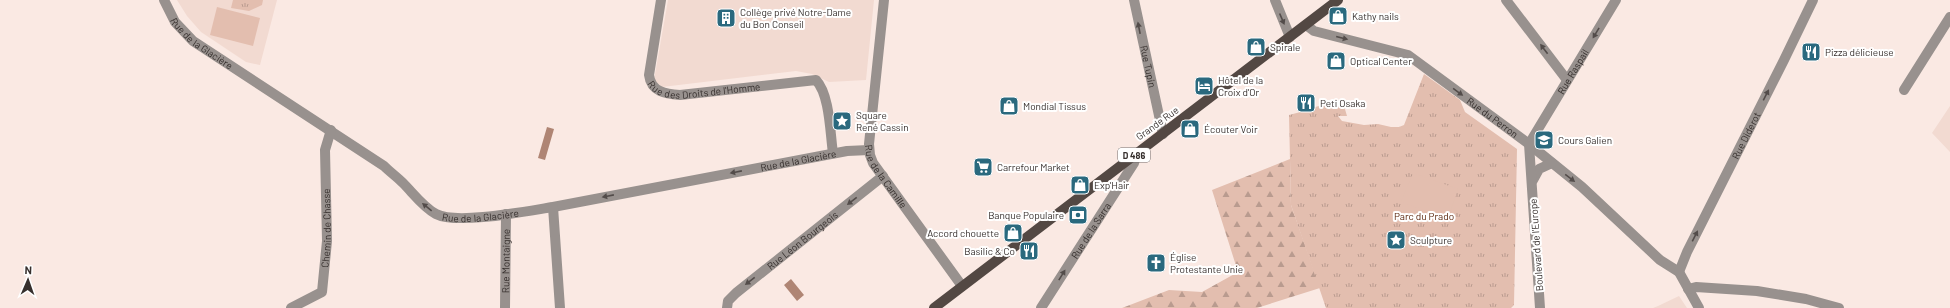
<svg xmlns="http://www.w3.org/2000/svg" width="1950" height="308" font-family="Barlow,sans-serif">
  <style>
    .built { fill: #f2dad1 }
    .forest { fill: url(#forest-firs) }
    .park { fill: url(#park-tufts) }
    .garden { fill: #e3beaf }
    .water { fill: #af8574 }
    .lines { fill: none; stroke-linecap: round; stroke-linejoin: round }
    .minor { stroke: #98918e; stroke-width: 10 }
    .major { stroke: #534843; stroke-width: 10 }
    .oneway { fill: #534c4a }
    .labels { text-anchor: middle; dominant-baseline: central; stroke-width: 4; stroke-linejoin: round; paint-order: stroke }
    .shield { fill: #fff; stroke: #726d6c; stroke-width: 1 }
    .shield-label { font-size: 9px; font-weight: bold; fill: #362f2d }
    .poi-label { font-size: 10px; fill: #362f2d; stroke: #fff; text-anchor: start }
    .street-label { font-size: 10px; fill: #362f2d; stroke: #fff }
    .park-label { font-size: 10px; fill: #551f05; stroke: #fff }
  </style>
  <defs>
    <pattern id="forest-firs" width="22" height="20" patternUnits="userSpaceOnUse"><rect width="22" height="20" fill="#e3beaf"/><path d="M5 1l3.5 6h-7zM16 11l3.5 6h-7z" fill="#b99b8f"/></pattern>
    <pattern id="park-tufts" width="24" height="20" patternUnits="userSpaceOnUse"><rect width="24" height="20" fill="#e3beaf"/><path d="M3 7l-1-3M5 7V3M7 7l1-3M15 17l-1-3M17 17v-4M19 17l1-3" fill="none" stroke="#b99b8f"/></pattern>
  </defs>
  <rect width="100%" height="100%" fill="#fae9e3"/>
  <path class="built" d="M177 0H277L260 65 246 62 201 32 187 16Z
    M668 0H874L866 80 829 82 812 74 796 71 662 87 654 80Z
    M1950 106V152L1932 133Z
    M1679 296 1687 308H1653L1658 306Z"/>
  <path class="forest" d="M1290 159 1291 205 1320 288 1257 308H1122L1169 290 1202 292 1238 272 1212 190Z"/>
  <path class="park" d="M233 0H263L262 5 249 11 231 8Z
    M1424 74 1460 100 1465 112 1517 149 1514 305 1511 308H1326L1291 205 1289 115 1312 109V108L1342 99 1347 116H1338L1342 121 1364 125 1378 124 1391 127H1399L1404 125Z"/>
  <path class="garden" d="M217 7 260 18 253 46 210 35Z
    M1413 173 1458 189 1448 218 1401 202Z"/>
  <path class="water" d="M547 127 554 129 545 160 538 158Z
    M791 279 804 295 797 301 784 285Z"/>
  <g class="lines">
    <g class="minor">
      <path id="s1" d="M164 0 175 22 193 41 384 166C390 172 397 177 403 183 413 193 423 207 436 214 457 225 527 211 553 207L847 151 869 150"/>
      <path id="s2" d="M661 0 649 75C651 92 666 94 680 95L816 80C830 95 830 133 833 153"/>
      <path id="s3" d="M884 0 869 144 870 155 873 163 962 286"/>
      <path id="s4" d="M1134 0 1163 134"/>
      <path d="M1275 0 1290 37"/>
      <path d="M1506 0 1567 80"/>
      <path id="s5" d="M1306 25 1314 31 1408 55 1529 144 1582 187 1660 260 1679 272 1699 308"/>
      <path d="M1904 90 1950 17"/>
      <path d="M1533 180 1539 169 1552 163"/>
      <path d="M553 207 560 308"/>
      <path id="s6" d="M1679 272 1687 252 1784 60 1813 0"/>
      <path d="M1688 289 1696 287 1757 291 1806 299 1839 308"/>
      <path id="s7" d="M291 308 322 292 327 241 325 150 331 130"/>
      <path id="s8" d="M505 308 506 214"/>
      <path id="s9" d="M727 308 728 301 736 293 883 176"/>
      <path id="s10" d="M1041 308 1134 163 1137 153"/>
      <path id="s11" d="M1540 308 1529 144 1616 0"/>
    </g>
    <path class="major" d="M934 308 1338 0"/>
  </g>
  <defs><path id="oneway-solid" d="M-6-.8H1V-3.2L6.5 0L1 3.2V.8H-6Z"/></defs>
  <g class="oneway">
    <use href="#oneway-solid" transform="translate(1282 19) rotate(67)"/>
    <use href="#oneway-solid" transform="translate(1139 28) rotate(-101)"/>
    <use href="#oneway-solid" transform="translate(1596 33) rotate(121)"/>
    <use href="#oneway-solid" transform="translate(1342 38) rotate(14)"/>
    <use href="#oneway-solid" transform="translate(1544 49) rotate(-127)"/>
    <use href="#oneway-solid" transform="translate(1458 92) rotate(36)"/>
    <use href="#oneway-solid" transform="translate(1766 95) rotate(-63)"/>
    <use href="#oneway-solid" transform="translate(736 172) rotate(169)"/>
    <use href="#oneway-solid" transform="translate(1570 178) rotate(37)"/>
    <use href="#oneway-solid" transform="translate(608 196) rotate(169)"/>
    <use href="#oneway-solid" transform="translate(852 201) rotate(142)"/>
    <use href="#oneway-solid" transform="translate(427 207) rotate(-141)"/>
    <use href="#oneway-solid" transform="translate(1695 236) rotate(-63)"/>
    <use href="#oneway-solid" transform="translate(1062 275) rotate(-58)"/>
    <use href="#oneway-solid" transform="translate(750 281) rotate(142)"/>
  </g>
  <defs>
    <symbol id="shop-square" viewBox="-11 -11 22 22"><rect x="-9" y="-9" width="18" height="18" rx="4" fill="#2a697e" stroke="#fff"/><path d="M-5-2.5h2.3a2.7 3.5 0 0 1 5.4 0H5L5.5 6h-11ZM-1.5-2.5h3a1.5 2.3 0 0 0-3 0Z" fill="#fff"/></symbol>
    <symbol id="building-square" viewBox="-11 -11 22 22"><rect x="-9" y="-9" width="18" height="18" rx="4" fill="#2a697e" stroke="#fff"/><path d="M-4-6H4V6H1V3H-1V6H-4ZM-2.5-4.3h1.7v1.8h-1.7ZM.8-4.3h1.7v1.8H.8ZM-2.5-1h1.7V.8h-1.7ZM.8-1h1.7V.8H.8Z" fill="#fff"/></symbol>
    <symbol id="restaurant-square" viewBox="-11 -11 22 22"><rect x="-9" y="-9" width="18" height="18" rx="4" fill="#2a697e" stroke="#fff"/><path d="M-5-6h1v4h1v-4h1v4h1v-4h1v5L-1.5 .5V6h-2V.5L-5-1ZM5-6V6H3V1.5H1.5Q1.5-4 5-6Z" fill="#fff"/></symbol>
    <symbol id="hotel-square" viewBox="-11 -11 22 22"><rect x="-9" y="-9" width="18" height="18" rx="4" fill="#2a697e" stroke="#fff"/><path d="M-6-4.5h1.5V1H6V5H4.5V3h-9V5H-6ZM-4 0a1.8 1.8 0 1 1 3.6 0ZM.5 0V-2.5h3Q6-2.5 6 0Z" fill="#fff"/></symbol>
    <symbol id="sight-square" viewBox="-11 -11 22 22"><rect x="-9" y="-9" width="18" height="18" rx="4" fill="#2a697e" stroke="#fff"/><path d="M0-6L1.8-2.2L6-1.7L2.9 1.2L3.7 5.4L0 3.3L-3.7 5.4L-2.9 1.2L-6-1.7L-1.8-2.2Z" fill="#fff"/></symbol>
    <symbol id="university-square" viewBox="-11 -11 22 22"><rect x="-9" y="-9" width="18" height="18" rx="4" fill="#2a697e" stroke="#fff"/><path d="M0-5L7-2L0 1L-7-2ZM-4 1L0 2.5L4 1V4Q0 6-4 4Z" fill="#fff"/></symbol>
    <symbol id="supermarket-square" viewBox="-11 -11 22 22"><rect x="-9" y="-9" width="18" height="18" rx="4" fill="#2a697e" stroke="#fff"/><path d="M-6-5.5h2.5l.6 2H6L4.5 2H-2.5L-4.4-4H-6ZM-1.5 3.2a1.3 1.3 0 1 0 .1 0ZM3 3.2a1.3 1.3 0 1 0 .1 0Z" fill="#fff"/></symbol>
    <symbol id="bank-square" viewBox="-11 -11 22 22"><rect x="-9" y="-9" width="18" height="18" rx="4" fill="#2a697e" stroke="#fff"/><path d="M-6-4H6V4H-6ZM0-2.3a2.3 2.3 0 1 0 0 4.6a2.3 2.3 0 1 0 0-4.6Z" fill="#fff"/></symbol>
    <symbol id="church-square" viewBox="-11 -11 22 22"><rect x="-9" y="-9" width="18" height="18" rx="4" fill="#2a697e" stroke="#fff"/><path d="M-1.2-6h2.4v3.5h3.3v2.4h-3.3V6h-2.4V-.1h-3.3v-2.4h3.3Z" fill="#fff"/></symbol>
  </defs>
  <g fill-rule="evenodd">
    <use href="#shop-square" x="1327" y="5" width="22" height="22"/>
    <use href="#building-square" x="715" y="7" width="22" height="22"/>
    <use href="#shop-square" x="1245" y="36" width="22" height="22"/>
    <use href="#restaurant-square" x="1800" y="41" width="22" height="22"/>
    <use href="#shop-square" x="1325" y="50" width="22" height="22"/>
    <use href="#hotel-square" x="1193" y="75" width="22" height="22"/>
    <use href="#restaurant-square" x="1295" y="92" width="22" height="22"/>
    <use href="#shop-square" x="998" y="95" width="22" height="22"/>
    <use href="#sight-square" x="831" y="110" width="22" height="22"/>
    <use href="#shop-square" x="1179" y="118" width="22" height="22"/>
    <use href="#university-square" x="1533" y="129" width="22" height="22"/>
    <use href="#supermarket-square" x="972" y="156" width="22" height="22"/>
    <use href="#shop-square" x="1069" y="174" width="22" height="22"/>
    <use href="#bank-square" x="1067" y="204" width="22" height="22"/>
    <use href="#shop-square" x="1002" y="222" width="22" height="22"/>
    <use href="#sight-square" x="1385" y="229" width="22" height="22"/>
    <use href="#restaurant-square" x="1018" y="240" width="22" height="22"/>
    <use href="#church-square" x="1145" y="252" width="22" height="22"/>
  </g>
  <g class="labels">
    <rect class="shield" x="1118" y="148" width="32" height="14" rx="3"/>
    <g class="shield-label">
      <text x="1134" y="155">D 486</text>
    </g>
    <g class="poi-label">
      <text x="740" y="12">Collège privé Notre-Dame<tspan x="740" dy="12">du Bon Conseil</tspan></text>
      <text x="1352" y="16">Kathy nails</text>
      <text x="1270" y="47">Spirale</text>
      <text x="1825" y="52">Pizza délicieuse</text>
      <text x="1350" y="61">Optical Center</text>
      <text x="1218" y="80">Hôtel de la<tspan x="1218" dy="12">Croix d'Or</tspan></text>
      <text x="1320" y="103">Peti Osaka</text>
      <text x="1023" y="106">Mondial Tissus</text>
      <text x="856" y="115">Square<tspan x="856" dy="12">René Cassin</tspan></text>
      <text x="1204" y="129">Écouter Voir</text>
      <text x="1558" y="140">Cours Galien</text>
      <text x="997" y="167">Carrefour Market</text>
      <text x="1094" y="185">Exp'Hair</text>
      <text x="1064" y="215" text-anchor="end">Banque Populaire</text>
      <text x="999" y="233" text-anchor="end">Accord chouette</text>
      <text x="1410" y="240">Sculpture</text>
      <text x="1015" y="251" text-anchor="end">Basilic &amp; Co</text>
      <text x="1170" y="257">Église<tspan x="1170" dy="12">Protestante Unie</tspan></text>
    </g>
    <g class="street-label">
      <text stroke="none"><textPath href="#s1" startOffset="59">Rue de la Glacière</textPath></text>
      <text stroke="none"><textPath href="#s4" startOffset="68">Rue Tupin</textPath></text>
      <text stroke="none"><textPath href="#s11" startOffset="249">Rue Raspail</textPath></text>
      <text stroke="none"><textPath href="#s2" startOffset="140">Rue des Droits de l'Homme</textPath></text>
      <text stroke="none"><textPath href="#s5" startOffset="212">Rue du Perron</textPath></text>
      <text transform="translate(1157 123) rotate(-36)">Grande Rue</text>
      <text stroke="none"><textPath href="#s6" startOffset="152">Rue Diderot</textPath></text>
      <text stroke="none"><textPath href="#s1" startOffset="718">Rue de la Glacière</textPath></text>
      <text stroke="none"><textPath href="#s3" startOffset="182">Rue de la Camille</textPath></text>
      <text stroke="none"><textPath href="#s1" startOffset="395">Rue de la Glacière</textPath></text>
      <text stroke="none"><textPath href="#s7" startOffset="99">Chemin de Chasse</textPath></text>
      <text stroke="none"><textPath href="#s10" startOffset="92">Rue de la Sarra</textPath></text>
      <text stroke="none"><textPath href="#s9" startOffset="103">Rue Léon Bourgeois</textPath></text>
      <text transform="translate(1536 245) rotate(-94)">Boulevard de l'Europe</text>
      <text stroke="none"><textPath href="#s8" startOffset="47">Rue Montaigne</textPath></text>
    </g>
    <g class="park-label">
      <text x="1424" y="216">Parc du Prado</text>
    </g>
  </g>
  <g transform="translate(28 280) rotate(2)" stroke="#ffffff" stroke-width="3" paint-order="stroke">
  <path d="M0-3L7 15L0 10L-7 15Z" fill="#362f2d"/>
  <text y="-6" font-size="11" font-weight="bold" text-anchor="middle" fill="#362f2d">N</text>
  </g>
</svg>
